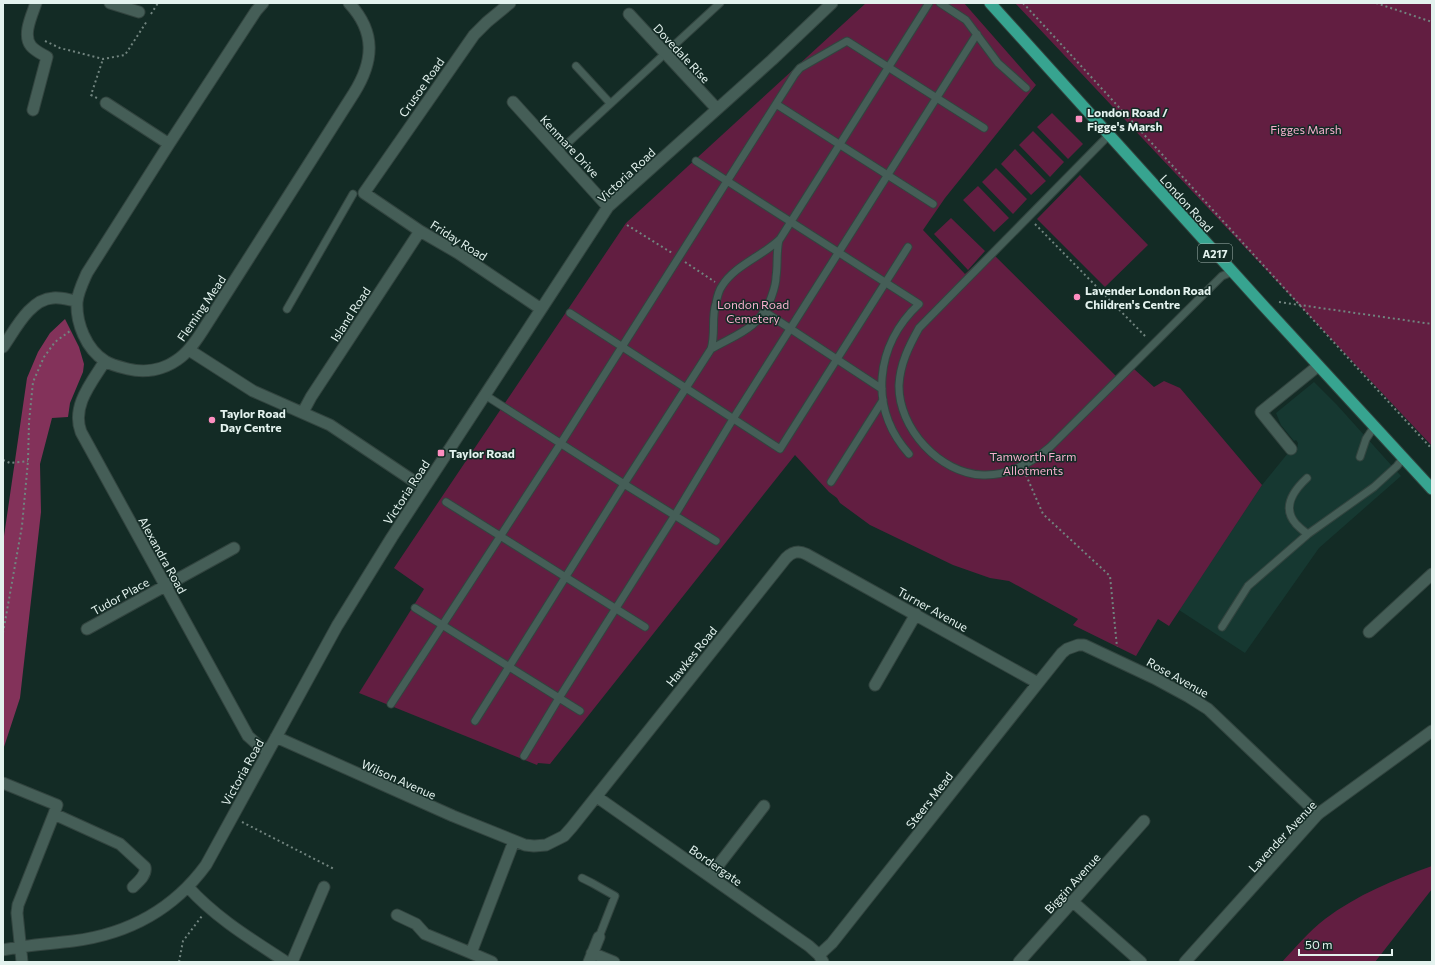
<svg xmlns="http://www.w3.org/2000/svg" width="1435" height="965" font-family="Commissioner,sans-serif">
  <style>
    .built { fill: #163831 }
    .green { fill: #621e41 }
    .forest { fill: #83325a }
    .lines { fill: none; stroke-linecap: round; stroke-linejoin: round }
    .service-casing { stroke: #32443f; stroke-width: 9 }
    .minor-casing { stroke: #32443f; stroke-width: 13 }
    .tertiary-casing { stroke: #32443f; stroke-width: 13 }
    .primary-casing { stroke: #32443f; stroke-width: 13 }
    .path { stroke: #71847f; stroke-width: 2; stroke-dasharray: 2 3; stroke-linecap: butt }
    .service { stroke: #455e57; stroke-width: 7 }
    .minor { stroke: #455e57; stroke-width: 11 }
    .tertiary { stroke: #455e57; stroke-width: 11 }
    .primary { stroke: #37a490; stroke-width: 11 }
    .poi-dot { fill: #fd8ec0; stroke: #132b25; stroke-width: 1.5 }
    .labels { text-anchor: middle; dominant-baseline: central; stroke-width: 3; stroke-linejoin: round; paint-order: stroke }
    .shield { fill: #132b25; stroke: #a5b6b2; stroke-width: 1 }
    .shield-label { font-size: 11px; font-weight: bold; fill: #e3f2ee }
    .street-label { font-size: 12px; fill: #e3f2ee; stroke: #132b25 }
    .poi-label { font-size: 12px; font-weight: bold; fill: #e3f2ee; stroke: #132b25; text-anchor: start }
    .park-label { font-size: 12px; fill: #f5aecc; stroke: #132b25 }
  </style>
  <rect width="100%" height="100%" fill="#132b25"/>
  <path class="built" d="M1314 382 1337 405 1401 476 1319 548 1245 653 1179 610 1262 485 1288 453 1292 454 1297 449 1298 443 1296 440 1294 441 1281 425 1276 413Z"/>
  <path class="green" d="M866 3H964L1036 85 945 198 923 230 965 274 990 251 1121 381 1134 369 1154 387 1164 381 1180 388 1262 485 1169 626 1158 619 1136 656 1073 625 1078 619 1009 581 990 578 953 565 870 525 840 503 837 498 829 492 795 455 550 764 538 763 537 765 359 693 424 589 394 568 626 223Z
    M1015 3H1432V446Z
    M1052 113 1083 144 1068 159 1037 127Z
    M1033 131 1064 162 1050 177 1019 145Z
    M1015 149 1046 181 1031 195 1001 164Z
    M996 168 1027 199 1013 214 982 182Z
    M1080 175 1148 245 1105 287 1037 219Z
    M978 186 1009 218 994 232 963 200Z
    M951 218 985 251 968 270 934 234Z
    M1432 866V889L1375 962H1282C1296 947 1309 931 1325 919 1357 895 1395 879 1432 866Z"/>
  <path class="forest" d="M65 319 79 347 84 364 83 372 70 403 68 417 52 418 40 464 41 512 20 698 3 750V543L27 378 38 352 50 333Z"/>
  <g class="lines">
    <defs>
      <path id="service" d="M940 3 966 20 998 63 1026 88
        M576 66 610 103
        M776 104 933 204
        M1109 135 919 328C909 346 900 364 899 385 898 428 940 474 983 475 1009 476 1031 463 1050 447L1222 276 1232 272
        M558 152 720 3
        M696 161 919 304C875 345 868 408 909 454
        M287 309 353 194
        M765 312 882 389
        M570 313 780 449 908 247
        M711 349C737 334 759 329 771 298 773 292 776 285 776 277 778 265 776 253 779 240
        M485 395 624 484 716 541
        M1360 457 1366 439 1374 427
        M1307 478C1294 490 1281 507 1296 524 1300 528 1303 531 1308 534
        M831 482 883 400
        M446 502 645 627
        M415 608 580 711
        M1222 627 1248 586 1308 534 1374 487 1397 466 1403 458
        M391 704 561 443 795 74 800 68 847 41 984 128
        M475 721 624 484 711 349C716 333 711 319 716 303 717 298 719 290 722 286 735 265 763 256 780 239L929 3
        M524 756 559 698 675 515 733 419 977 34
        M582 878 592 883 615 896 599 937"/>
      <path id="minor" d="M110 3 139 12
        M263 3 256 11 169 144 87 273C83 282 78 292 77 302 76 323 86 349 105 361 111 365 120 367 128 369 145 373 163 370 177 360 188 353 196 341 203 330L354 93C374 61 376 32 349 3
        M510 3 487 22 474 35 364 193 420 231 458 253 541 309
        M629 14 717 109
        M513 102 608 207
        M106 103 169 144
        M33 110 47 57C42 54 35 51 31 46 22 35 32 15 36 3
        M3 347C15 330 30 299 53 298 61 297 69 300 77 301
        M189 350 253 391 330 425 424 488
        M105 361C92 382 71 406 81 432L248 736 258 745 268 751
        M303 412 311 397 420 231
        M1291 449 1261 412 1318 366
        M87 629 234 548
        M1369 632 1432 574
        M875 685 916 614
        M276 737 453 816 525 845 534 846 546 845 564 836 572 827 786 558C792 552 798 550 806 554L1038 683
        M3 783 57 805 54 814
        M597 797 769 918 809 946 819 955
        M710 876 764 806
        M188 887C216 918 251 939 286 962
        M1072 901 1141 962
        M397 915 416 924 425 934 471 953 514 841
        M3 950C26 945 49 944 73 941 128 934 173 910 206 865L337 626 392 537 608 207 772 60 832 3
        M471 953 492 962
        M592 953 614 962
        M22 962 17 913 18 905 54 814 120 844 145 867C147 875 138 882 133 887
        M292 962 324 887
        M589 962 599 937
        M823 962 819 955 832 943 1038 683 1062 653 1067 649 1078 645H1084L1154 678 1189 697 1208 709 1318 814
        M1019 962 1144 821"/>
      <path id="tertiary" d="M1185 962 1318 814 1432 731"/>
      <path id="primary" d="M990 3 1260 302 1432 489"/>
    </defs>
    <use href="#service" class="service-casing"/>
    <use href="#minor" class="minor-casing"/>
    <use href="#tertiary" class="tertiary-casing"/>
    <use href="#primary" class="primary-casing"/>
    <path class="path" d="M1023 3C1160 151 1295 301 1432 449
      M1376 3 1432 22
      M151 14 158 3
      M45 41 60 48 103 59 125 55 147 21
      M97 98 91 95 103 59
      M1035 224 1147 338
      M627 225 672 253
      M685 262 715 282
      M1279 302 1432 324
      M3 460 10 463 28 461
      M1026 475 1043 514 1110 576 1117 647
      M3 633 22 526 28 461 29 422 33 382 44 357 55 342 70 331
      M242 822 334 869
      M179 962 183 941 202 916"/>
    <use href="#service" class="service"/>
    <use href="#minor" class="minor"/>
    <use href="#tertiary" class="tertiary"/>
    <use href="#primary" class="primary"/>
  </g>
  <g class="poi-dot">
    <rect x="1075" y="115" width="8" height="8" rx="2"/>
    <circle cx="1077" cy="297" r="4"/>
    <circle cx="212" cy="420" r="4"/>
    <rect x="437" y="449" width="8" height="8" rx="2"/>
  </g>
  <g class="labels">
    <rect class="shield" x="1198" y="244" width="34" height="18" rx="3"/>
    <g class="shield-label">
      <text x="1215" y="253">A217</text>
    </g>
    <g class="street-label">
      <text transform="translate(682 53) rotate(47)">Dovedale Rise</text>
      <text transform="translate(421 87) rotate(-55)">Crusoe Road</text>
      <text transform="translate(570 146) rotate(47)">Kenmare Drive</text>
      <text transform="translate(626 175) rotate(-43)">Victoria Road</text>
      <text transform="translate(1187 203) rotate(48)">London Road</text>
      <text transform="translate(459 240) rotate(32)">Friday Road</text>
      <text transform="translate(201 308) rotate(-56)">Fleming Mead</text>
      <text transform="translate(350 314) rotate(-57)">Island Road</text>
      <text transform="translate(406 492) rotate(-57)">Victoria Road</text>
      <text transform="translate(163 555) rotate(61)">Alexandra Road</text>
      <text transform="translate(120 596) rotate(-29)">Tudor Place</text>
      <text transform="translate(933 609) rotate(29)">Turner Avenue</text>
      <text transform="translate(691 656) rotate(-51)">Hawkes Road</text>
      <text transform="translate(1178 677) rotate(29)">Rose Avenue</text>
      <text transform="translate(242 772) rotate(-61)">Victoria Road</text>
      <text transform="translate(399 779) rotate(24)">Wilson Avenue</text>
      <text transform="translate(929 800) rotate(-52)">Steers Mead</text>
      <text transform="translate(1282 836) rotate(-47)">Lavender Avenue</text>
      <text transform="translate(716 865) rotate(35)">Bordergate</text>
      <text transform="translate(1072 883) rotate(-48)">Biggin Avenue</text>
    </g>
    <g class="poi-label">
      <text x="1087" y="112">London Road /<tspan x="1087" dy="14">Figge's Marsh</tspan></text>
      <text x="1085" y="290">Lavender London Road<tspan x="1085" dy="14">Children's Centre</tspan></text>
      <text x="220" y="413">Taylor Road<tspan x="220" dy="14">Day Centre</tspan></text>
      <text x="449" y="453">Taylor Road</text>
    </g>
    <g class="park-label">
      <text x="1306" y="129">Figges Marsh</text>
      <text x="753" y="304">London Road<tspan x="753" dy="14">Cemetery</tspan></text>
      <text x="1033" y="456">Tamworth Farm<tspan x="1033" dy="14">Allotments</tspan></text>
    </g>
  </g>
  <rect width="1435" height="965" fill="none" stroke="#e3f2ee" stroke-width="8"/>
  <path d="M1299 949v6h93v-6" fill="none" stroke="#e3f2ee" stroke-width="2"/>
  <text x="1305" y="949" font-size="12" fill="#e3f2ee" stroke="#132b25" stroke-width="3" paint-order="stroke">50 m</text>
</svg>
